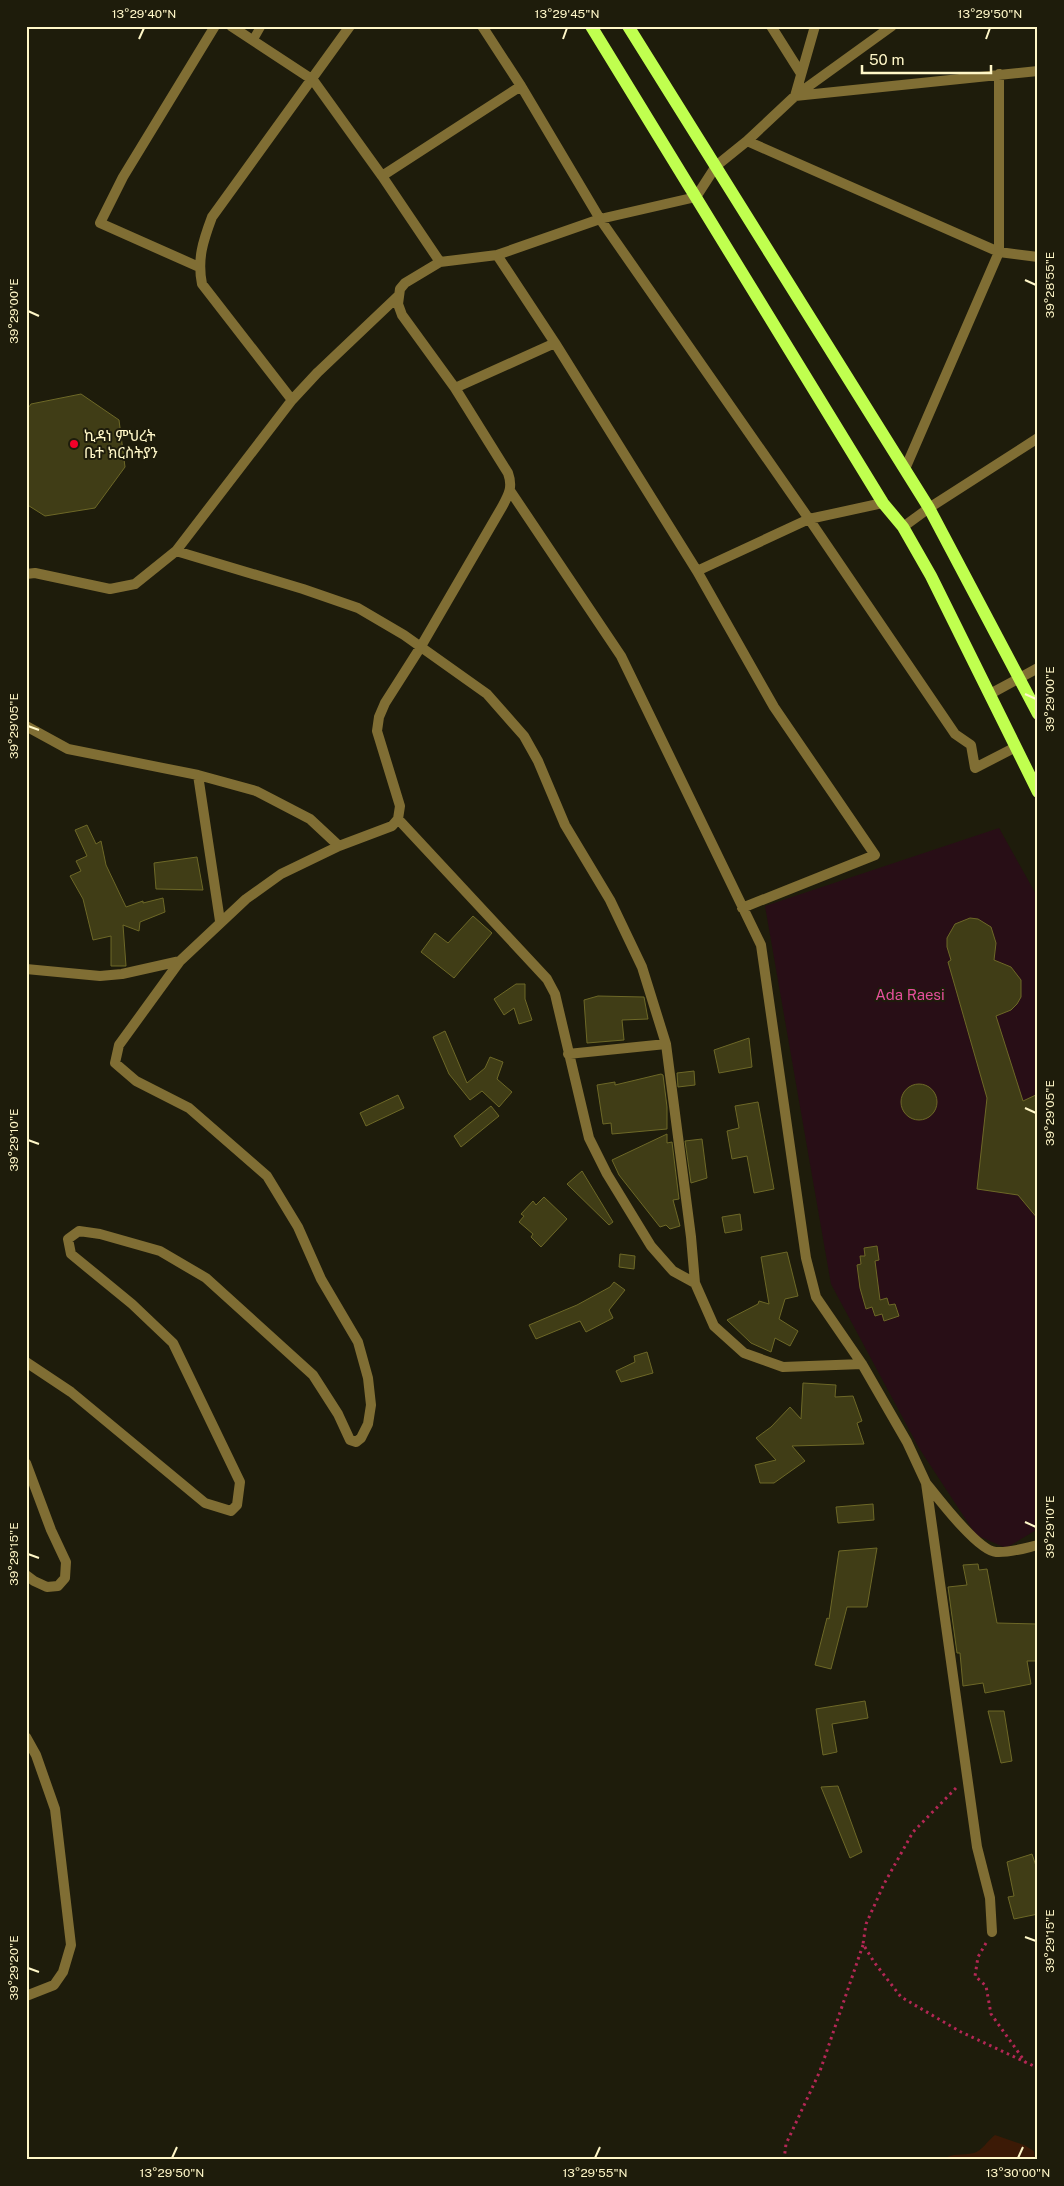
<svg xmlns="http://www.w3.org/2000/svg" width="1064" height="2186" font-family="'Public Sans','Noto Sans Ethiopic',sans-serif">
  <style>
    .green { fill: #280e16 }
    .water { fill: #3c1a06 }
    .building { fill: #403d16; stroke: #6d6827 }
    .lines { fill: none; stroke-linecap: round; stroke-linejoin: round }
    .path { stroke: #b42755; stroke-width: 3; stroke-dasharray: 2.5 4; stroke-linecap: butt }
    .service { stroke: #806e34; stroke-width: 9 }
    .minor { stroke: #806e34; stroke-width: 10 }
    .primary { stroke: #c0ff4f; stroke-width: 12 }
    .ticks { fill: none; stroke: #fff7c8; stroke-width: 2 }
    .poi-dot { fill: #f30029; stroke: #1e1c0b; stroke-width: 2 }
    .labels { text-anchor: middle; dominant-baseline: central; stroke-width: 4; stroke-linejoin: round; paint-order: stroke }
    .poi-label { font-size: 15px; fill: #fff7c8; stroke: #1e1c0b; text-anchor: start }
    .park-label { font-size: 15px; fill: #e44f9c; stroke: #1e1c0b }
    .neatline { fill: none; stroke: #fff7c8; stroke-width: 2 }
    .ticks-label { font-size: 12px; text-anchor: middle; fill: #fff7c8 }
  </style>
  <rect width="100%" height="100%" fill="#1e1c0b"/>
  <path class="green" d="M999 828 1038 898V1529L1006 1548 976 1535 919 1448 831 1284 765 906Z"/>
  <path class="water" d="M995 2135 1024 2145 1034 2151 1035 2160H942C953 2152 962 2156 974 2153 982 2151 988 2140 995 2135Z"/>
  <path class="building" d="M81 394 119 420 125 467 95 508 45 516 26 504V411L31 404Z
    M87 825 96 844 101 841 106 865 126 907 143 901V903L163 898 165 912 140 922 139 931 123 925 126 966H111V936L93 940 83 899 70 876 81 871 76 861 87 856 75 830Z
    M197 857 203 890 156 889 154 863Z
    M473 916 492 933 454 978 421 952 435 933 448 943Z
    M970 918 978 919 991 927 996 943 994 960 1011 967 1021 980V997L1017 1004 1011 1010 996 1016 1023 1101 1038 1094V1219L1018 1195 977 1189 987 1098 948 962 951 960 947 947V938L955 924Z
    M516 984H525V999L532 1020 519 1024 514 1008 504 1015 494 999Z
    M598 996 644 997 648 1019 622 1020 624 1040 587 1043 584 1000Z
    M445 1031 467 1083 485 1068 490 1057 503 1062 497 1079 512 1092 499 1107 482 1091 470 1100 449 1074 433 1037Z
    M749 1038 752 1067 719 1073 714 1050Z
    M694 1071 695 1085 678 1087 677 1073Z
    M661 1074 663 1075 667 1107V1129L612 1134 611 1123 603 1124 597 1085 615 1082V1085Z
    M901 1102a18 18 0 1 1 36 0a18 18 0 1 1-36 0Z
    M398 1095 404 1108 366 1126 360 1113Z
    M758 1102 774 1189 754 1193 747 1156 732 1159 727 1131 739 1128 735 1106Z
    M491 1106 499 1116 461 1147 454 1136Z
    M667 1134V1143L672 1142 679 1199 673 1200 680 1226 670 1229 666 1225 660 1227 619 1175 612 1160Z
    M702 1139 707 1178 691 1183 685 1141Z
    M582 1171 613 1222 609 1225 567 1184Z
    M544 1197 567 1219 541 1247 531 1237 533 1234 519 1222 524 1216 521 1214 533 1201 536 1205Z
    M740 1214 742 1230 725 1233 722 1217Z
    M877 1246 879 1260 875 1261 880 1300 887 1298 889 1305 895 1304 899 1316 884 1321 882 1314 875 1316 872 1307 866 1309 860 1288 857 1265 861 1264 860 1256H865L864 1248Z
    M787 1252 798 1296 785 1299 779 1319 798 1331 790 1346 775 1338 771 1352 751 1343 727 1320 758 1304 759 1301 769 1304 761 1257Z
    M620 1254 635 1256 634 1269 619 1267Z
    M614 1282 625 1290 609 1310 613 1318 586 1332 580 1321 536 1339 529 1325 577 1305 610 1287Z
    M647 1352 653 1373 621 1382 616 1371 635 1362 634 1356Z
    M803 1383 836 1385 835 1397 853 1396 862 1421 857 1423 864 1444 792 1446 805 1461 774 1483H760L755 1465 776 1460 756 1438 771 1427 790 1407 801 1419Z
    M873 1504 874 1520 838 1523 836 1507Z
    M877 1548 867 1607H847L831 1669 815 1665 827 1618 829 1619 839 1551Z
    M978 1564 979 1570 987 1569 997 1623 1037 1624 1036 1661H1027L1031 1684 985 1693 983 1683 963 1686 960 1653H957L948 1587 967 1585 963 1565Z
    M865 1701 868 1718 832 1724 837 1752 823 1755 816 1709Z
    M988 1711H1004L1012 1761 1001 1763Z
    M838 1786 862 1852 850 1858 821 1787Z
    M1032 1854 1038 1872V1914L1014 1919 1008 1897 1014 1896 1007 1862Z"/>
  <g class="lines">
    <path class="path" d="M956 1788 913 1832 884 1884 866 1924 863 1944 874 1962 901 1997 961 2032 1038 2068
      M986 1943 978 1957 975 1976 986 1986 991 2014 1026 2063
      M784 2160 786 2144 820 2071 863 1945"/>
    <path class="service" d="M253 40 261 26"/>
    <path class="minor" d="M231 26 313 80 382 176 440 262
      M482 26 521 86 600 219 809 519 955 734 971 745 975 768 1016 747
      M771 26 800 72
      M815 26 795 96 1038 71
      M747 141 999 252 1038 257
      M382 176 521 86
      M497 255 555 343 697 571 774 707 875 855 742 908
      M199 267 100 223 123 177 215 26
      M455 388 555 343
      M292 400 202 284C197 259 203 241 212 217L350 26
      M905 469 999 252V74
      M511 492 621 656 761 945 806 1258 816 1297 862 1364 907 1442 926 1483 977 1847 990 1898 992 1932
      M903 527 929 508 1038 438
      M176 551 303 589 358 608 404 635 487 694 524 736 538 761 565 825 610 900 642 967 666 1044 691 1237 695 1283 714 1326 744 1353 783 1367 862 1364
      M697 571 809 519 883 503
      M26 574 35 573 110 589 135 584 176 551 292 400 318 372 398 296
      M990 694 1038 668
      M26 726 68 749 198 775 256 791 310 819 339 846
      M198 775 220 921
      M398 819 547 979 555 994 589 1138 607 1174 651 1246 673 1271 695 1283
      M26 969 100 976 122 974 180 961
      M568 1054 666 1044
      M26 1362 71 1392 205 1503 231 1511 237 1505 240 1482 173 1343 132 1304 71 1254 68 1239 79 1231 100 1234 160 1251 206 1278 313 1375 338 1414 350 1440 356 1442 361 1438 368 1424 371 1405 368 1378 358 1342 321 1279 298 1227 267 1176 189 1108 136 1081 115 1063 119 1045 180 961 246 899 281 874 339 846 392 826 398 819 400 806 377 731 379 717 385 703 420 648 502 507C509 494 513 487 508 473L455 388 402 315 398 304 400 289 405 283 440 262 497 255 600 219 696 197 716 166 747 141 795 96 892 26
      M26 1463 51 1530 66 1562 65 1578 58 1586 47 1587 34 1581 26 1575
      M926 1483C938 1498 978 1551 996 1552 1010 1553 1025 1548 1038 1545
      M26 1737 36 1755 55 1809 71 1945 63 1972 54 1985 26 1996"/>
    <path class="primary" d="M591 26 883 503 903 527 931 576 1038 792
      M628 26 929 508 1038 714"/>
  </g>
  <path class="ticks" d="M139 39 144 28M563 39 567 28M986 39 990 28M1025 280 1036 285M28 311 39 316M1025 694 1036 699M28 726 39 730M1025 1108 1036 1113M28 1140 39 1144M1025 1522 1036 1527M28 1554 39 1558M1025 1937 1036 1941M28 1968 39 1972M172 2158 177 2147M595 2158 600 2147M1018 2158 1023 2147"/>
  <circle class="poi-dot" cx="74" cy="444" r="5"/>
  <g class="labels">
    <g class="poi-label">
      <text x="84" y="435">ኪዳነ ምህረት<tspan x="84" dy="17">ቤተ ክርስትያን</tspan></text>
    </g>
    <g class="park-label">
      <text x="910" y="994">Ada Raesi</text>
    </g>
  </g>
  <rect width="1064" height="2186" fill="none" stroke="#1e1c0b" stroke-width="55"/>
  <path d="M862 65v8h129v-8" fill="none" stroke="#fff7c8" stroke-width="2.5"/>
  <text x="869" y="65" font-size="15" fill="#fff7c8" stroke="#1e1c0b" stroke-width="4" paint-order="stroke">50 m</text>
  <rect x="28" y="28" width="1008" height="2130" class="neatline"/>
  <g class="ticks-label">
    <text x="144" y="18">13°29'40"N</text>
    <text x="567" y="18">13°29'45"N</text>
    <text x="990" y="18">13°29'50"N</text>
    <text transform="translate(1050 285) rotate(-90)" y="4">39°28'55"E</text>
    <text transform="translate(14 311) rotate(-90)" y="4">39°29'00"E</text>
    <text transform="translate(1050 699) rotate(-90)" y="4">39°29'00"E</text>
    <text transform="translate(14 726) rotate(-90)" y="4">39°29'05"E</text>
    <text transform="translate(1050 1113) rotate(-90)" y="4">39°29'05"E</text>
    <text transform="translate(14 1140) rotate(-90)" y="4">39°29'10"E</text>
    <text transform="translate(1050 1527) rotate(-90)" y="4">39°29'10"E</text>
    <text transform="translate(14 1554) rotate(-90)" y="4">39°29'15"E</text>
    <text transform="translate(1050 1941) rotate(-90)" y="4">39°29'15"E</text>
    <text transform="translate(14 1968) rotate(-90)" y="4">39°29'20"E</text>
    <text x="172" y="2177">13°29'50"N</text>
    <text x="595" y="2177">13°29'55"N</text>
    <text x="1018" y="2177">13°30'00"N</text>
  </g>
</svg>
